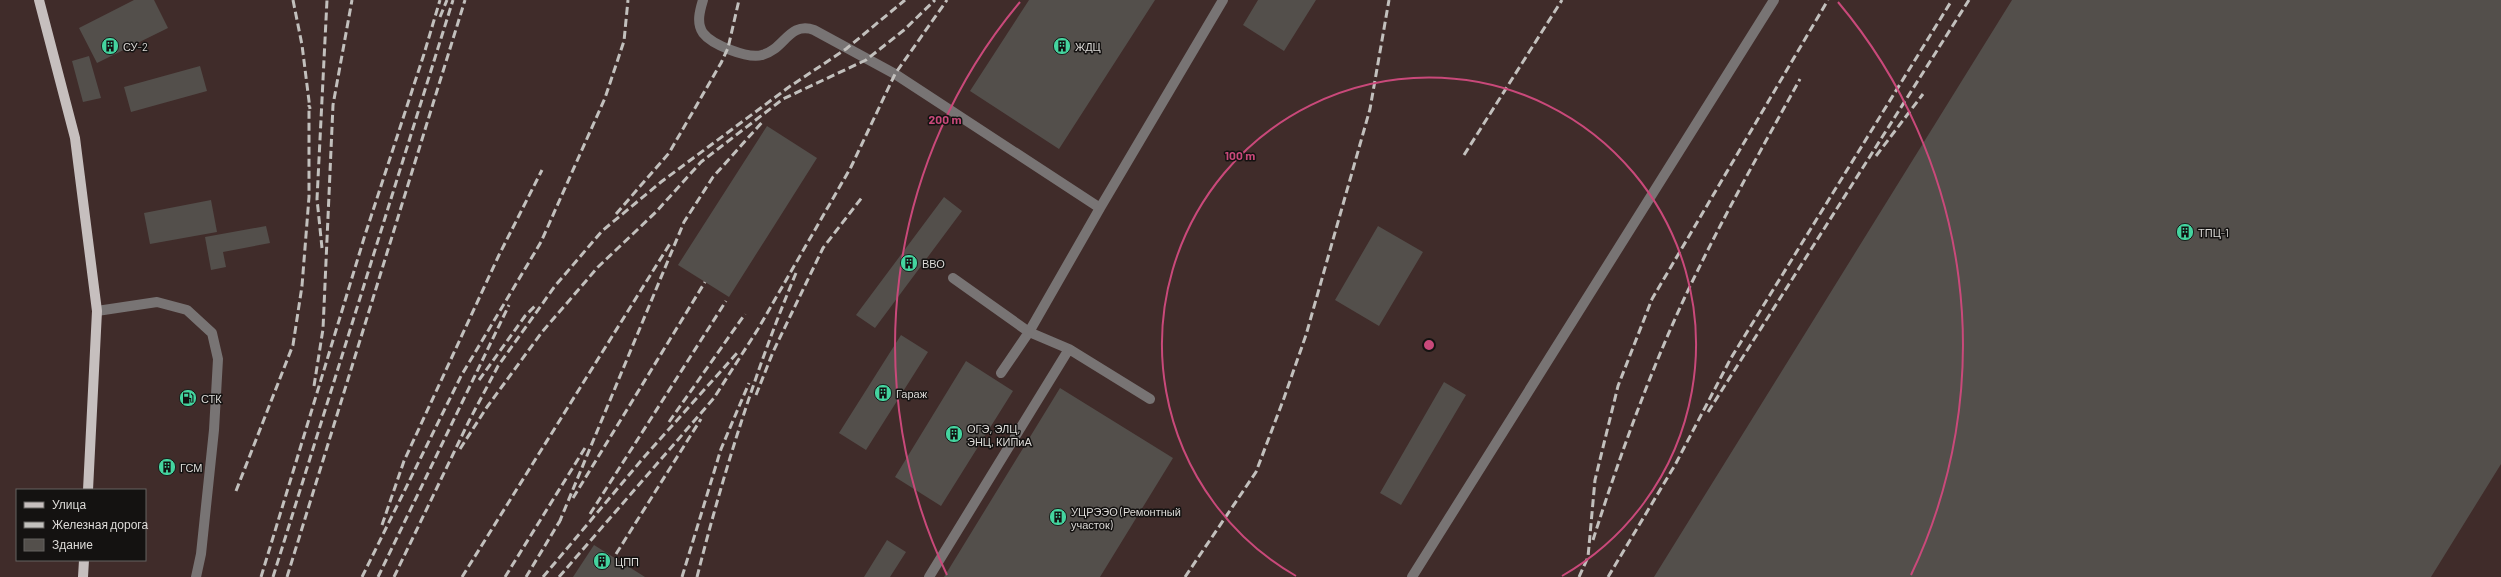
<svg xmlns="http://www.w3.org/2000/svg" width="2501" height="577" font-family="Barlow,sans-serif">
  <style>
    .industrial { fill: #402c2a; fill-rule: evenodd }
    .building { fill: #534f4b }
    .lines { fill: none; stroke-linecap: round; stroke-linejoin: round }
    .minor { stroke: #787474; stroke-width: 10 }
    .major { stroke: #c6bfbe; stroke-width: 10 }
    .rail { stroke: #c2c0bd; stroke-width: 3; stroke-dasharray: 8 4; stroke-linecap: butt }
    .ring { fill: none; stroke: #c9497a; stroke-width: 2 }
    .labels { text-anchor: middle; dominant-baseline: central; stroke-width: 3; stroke-linejoin: round; paint-order: stroke }
    .poi-label { font-size: 11px; fill: #dddbd8; stroke: #141211; text-anchor: start }
    .centre { fill: #c9497a; stroke: #141211; stroke-width: 2 }
    .ring-label { font-size: 12px; text-anchor: middle; font-weight: bold; fill: #c9497a; stroke: #141211; stroke-width: 3; stroke-linejoin: round; paint-order: stroke }
  </style>
  <rect width="100%" height="100%" fill="#2c2a25"/>
  <path class="industrial" d="M0 0H2501V577H0ZM17 490H145V560H17Z"/>
  <path class="building" d="M134 0H154L168 28 97 63 79 28Z
    M1029 0H1155L1059 149 970 91Z
    M1258 0H1316L1284 51 1243 25Z
    M2012 0H2501V464L2431 577H1654Z
    M89 56 101 98 83 102 72 61Z
    M200 66 207 91 131 112 124 87Z
    M767 126 817 158 729 297 678 265Z
    M944 197 962 211 875 328 856 315Z
    M211 200 217 232 150 244 144 213Z
    M266 226 270 243 223 252 226 267 211 270 205 237Z
    M1378 226 1423 252 1379 326 1335 300Z
    M901 335 928 352 866 450 839 433Z
    M966 361 1013 391 941 506 895 477Z
    M1444 382 1466 395 1401 505 1380 493Z
    M1060 388 1173 458 1100 577H944Z
    M887 540 906 552 890 577H864Z
    M594 545 645 577H573Z"/>
  <g class="lines">
    <path class="minor" d="M703 0C700 10 696 23 703 33 712 45 748 59 762 55 784 50 789 21 814 30L895 74 1100 208 1029 332 1001 373
      M1100 208 1223 0
      M953 278 1029 332 1069 349 1150 399
      M97 311 157 302 187 310 212 333 218 359 214 430 201 554 196 577
      M929 577 1069 349
      M1412 577 1774 0"/>
    <path class="major" d="M39 0 75 138 97 311 88 490
      M83 577 84 560"/>
    <path class="rail" d="M293 0 302 45 310 109
      M440 17 447 0
      M1464 155 1562 0
      M1876 156 1923 94
      M616 214 669 153 721 63 728 48 739 0
      M322 248 317 199 327 0
      M479 380 525 316 536 305
      M314 386 323 329 333 105 352 0
      M756 395 773 352 823 248 863 196
      M1708 412 1969 0
      M669 422 745 314
      M460 449 487 407 542 332 598 267 656 212 701 162 783 99 866 60 904 30 935 0
      M236 491 293 345 302 286 309 197V105
      M573 498 705 282
      M590 514 726 301
      M559 523 684 222 713 177 764 120
      M382 525 404 461 499 255 542 170
      M1593 540C1619 458 1648 377 1684 299 1719 224 1760 152 1800 79
      M616 554 701 419
      M261 577 365 235 424 54 440 0
      M273 577 453 0
      M287 577 465 0
      M362 577 461 376 541 242 605 98 624 41 628 0
      M378 577 509 305
      M394 577 469 421 498 366 555 286 602 231 661 182 789 87 846 49 905 0
      M462 577 671 242
      M505 577 585 448
      M526 577 561 519
      M543 577 645 456 738 352
      M559 577 714 398 758 329 851 167 895 74 947 0
      M682 577 721 449 749 383
      M697 577C723 474 755 371 796 273
      M1185 577 1256 472 1284 398 1306 335 1370 109 1389 0
      M1579 577 1588 557 1595 480 1618 386 1652 299 1828 0
      M1608 577 1675 465 1731 358 1952 0"/>
  </g>
  <g class="ring">
    <path d="M1296 576A267 267 0 1 1 1562 576"/>
    <path d="M947 575A534 534 0 0 1 1020 2M1838 2A534 534 0 0 1 1911 575"/>
  </g>
  <defs>
    <symbol id="building-disc" viewBox="-11 -11 22 22"><circle r="9.5" fill="#44d49f" stroke="#141211"/><path d="M-4-6H4V6H1V3H-1V6H-4ZM-2.5-4.3h1.7v1.8h-1.7ZM.8-4.3h1.7v1.8H.8ZM-2.5-1h1.7V.8h-1.7ZM.8-1h1.7V.8H.8Z" fill="#111"/></symbol>
    <symbol id="fuel-disc" viewBox="-11 -11 22 22"><circle r="9.5" fill="#44d49f" stroke="#141211"/><path d="M-5.5-6h7V0h2V4h1.3V-2.5L3-4.5l.8-.8L6-3V5H2.5V1h-1V6h-7ZM-4.2-4.7v3.2H.2V-4.7Z" fill="#111"/></symbol>
  </defs>
  <g fill-rule="evenodd">
    <use href="#building-disc" x="100" y="36" width="20" height="20"/>
    <use href="#building-disc" x="1052" y="36" width="20" height="20"/>
    <use href="#building-disc" x="2175" y="222" width="20" height="20"/>
    <use href="#building-disc" x="899" y="253" width="20" height="20"/>
    <use href="#building-disc" x="873" y="383" width="20" height="20"/>
    <use href="#fuel-disc" x="178" y="388" width="20" height="20"/>
    <use href="#building-disc" x="944" y="424" width="20" height="20"/>
    <use href="#building-disc" x="157" y="457" width="20" height="20"/>
    <use href="#building-disc" x="1048" y="507" width="20" height="20"/>
    <use href="#building-disc" x="592" y="551" width="20" height="20"/>
  </g>
  <g class="labels">
    <g class="poi-label">
      <text x="123" y="46">СУ-2</text>
      <text x="1075" y="46">ЖДЦ</text>
      <text x="2198" y="232">ТПЦ-1</text>
      <text x="922" y="263">ВВО</text>
      <text x="896" y="393">Гараж</text>
      <text x="201" y="398">СТК</text>
      <text x="967" y="428">ОГЭ, ЭЛЦ,<tspan x="967" dy="13">ЭНЦ, КИПиА</tspan></text>
      <text x="180" y="467">ГСМ</text>
      <text x="1071" y="511">УЦРЭЭО (Ремонтный<tspan x="1071" dy="13">участок)</tspan></text>
      <text x="615" y="561">ЦПП</text>
    </g>
  </g>
  <circle cx="1429" cy="345" r="6" class="centre"/>
  <g class="ring-label">
    <text x="945" y="124">200 m</text>
    <text x="1240" y="160">100 m</text>
  </g>
  <rect x="16" y="489" width="130" height="72" fill="#141211" stroke="#646261"/>
  <rect x="24" y="502" width="20" height="6" fill="#c6bfbe" stroke="#646261"/>
  <text x="52" y="509" font-size="12" fill="#dddbd8">Улица</text>
  <rect x="24" y="522" width="20" height="6" fill="#c2c0bd" stroke="#646261"/>
  <text x="52" y="529" font-size="12" fill="#dddbd8">Железная дорога</text>
  <rect x="24" y="539" width="20" height="12" fill="#534f4b" stroke="#646261"/>
  <text x="52" y="549" font-size="12" fill="#dddbd8">Здание</text>
</svg>
